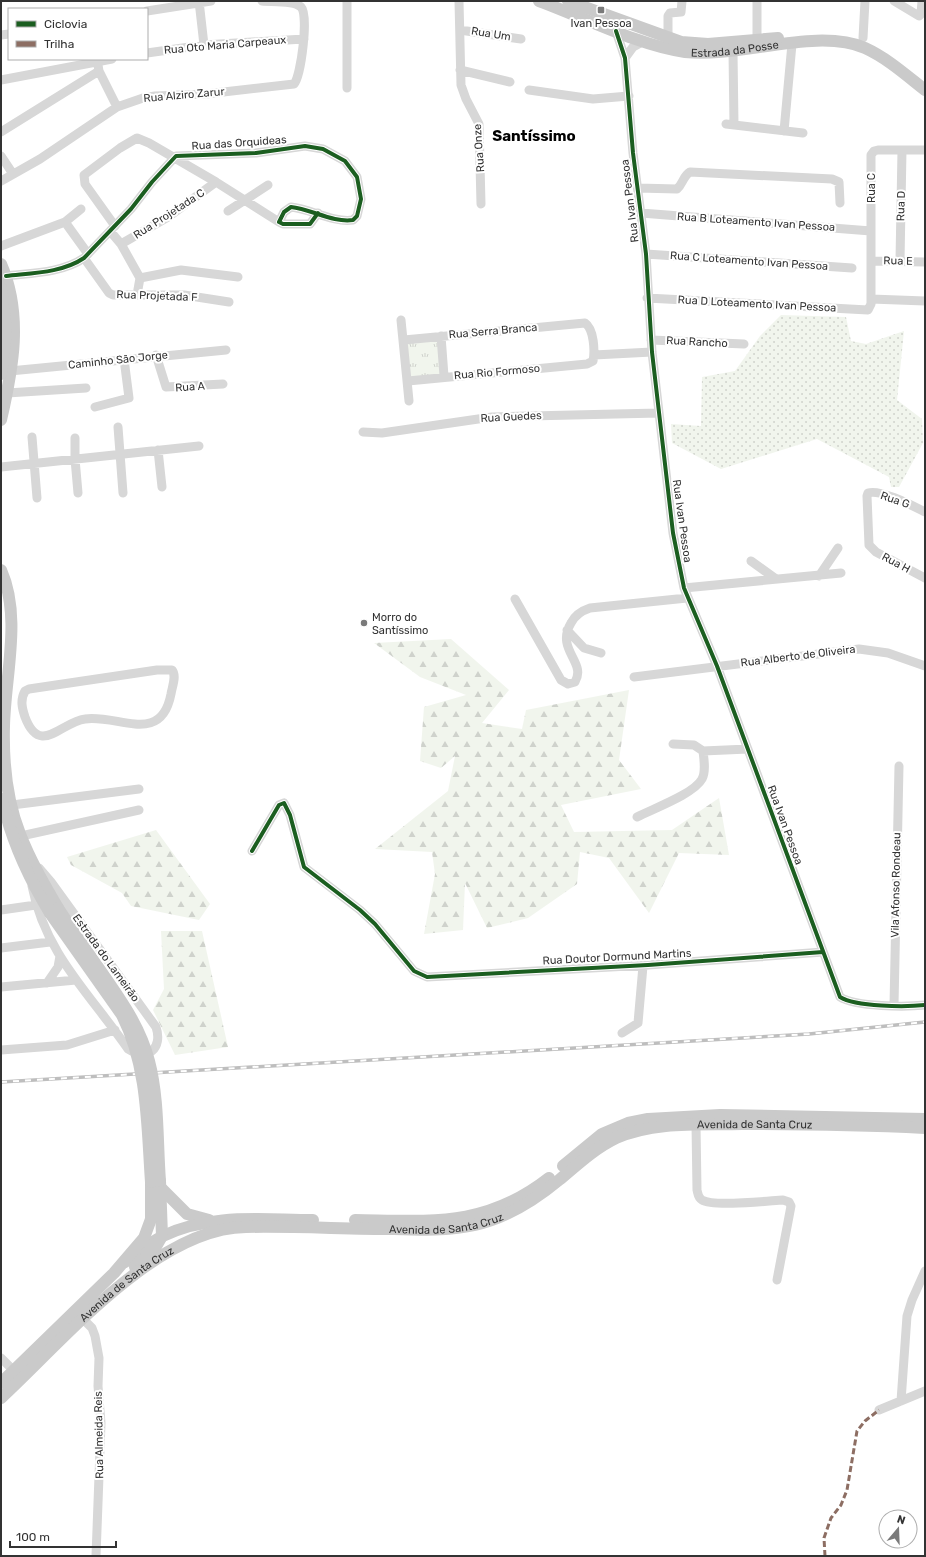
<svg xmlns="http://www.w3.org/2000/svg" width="926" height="1557" font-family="Rubik,sans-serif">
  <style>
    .grass { fill: url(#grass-dots) }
    .forest { fill: url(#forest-firs) }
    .park { fill: url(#park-tufts) }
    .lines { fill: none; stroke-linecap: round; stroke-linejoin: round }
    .minor { stroke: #d7d7d7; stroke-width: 9 }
    .major { stroke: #cacaca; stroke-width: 12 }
    .rail-casing { stroke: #bebebe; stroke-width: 3.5 }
    .rail { stroke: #fff; stroke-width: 2; stroke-dasharray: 6; stroke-linecap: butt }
    .major-bridge { stroke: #cacaca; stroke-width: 12 }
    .quiet { stroke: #8d6e63; stroke-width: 3; stroke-dasharray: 6 3; stroke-linecap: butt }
    .cycleway-casing { stroke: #fff; stroke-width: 6 }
    .cycleway { stroke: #1b5e20; stroke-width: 4 }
    .poi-dot { fill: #7a7a7a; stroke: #fff; stroke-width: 1.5 }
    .labels { text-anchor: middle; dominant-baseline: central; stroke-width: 4; stroke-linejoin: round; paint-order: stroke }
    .poi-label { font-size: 11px; fill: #333; stroke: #fff }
    .street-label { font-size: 11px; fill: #333; stroke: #fff }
    .district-label { font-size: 15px; font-weight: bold; fill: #000; stroke: #fff }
  </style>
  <defs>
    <pattern id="grass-dots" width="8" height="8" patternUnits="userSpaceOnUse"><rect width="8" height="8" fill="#f1f5ed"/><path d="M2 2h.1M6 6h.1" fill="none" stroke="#cfd2cc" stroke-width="1.8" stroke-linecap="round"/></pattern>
    <pattern id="forest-firs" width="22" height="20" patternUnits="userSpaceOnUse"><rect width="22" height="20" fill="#f1f5ed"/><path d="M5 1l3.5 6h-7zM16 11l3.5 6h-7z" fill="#cfd2cc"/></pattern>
    <pattern id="park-tufts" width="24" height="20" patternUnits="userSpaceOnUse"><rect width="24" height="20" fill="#f1f5ed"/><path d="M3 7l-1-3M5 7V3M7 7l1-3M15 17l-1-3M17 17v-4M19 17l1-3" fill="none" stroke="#cfd2cc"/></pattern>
  </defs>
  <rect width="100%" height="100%" fill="#fff"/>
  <path class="grass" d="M781 315 846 317 851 341 866 344 904 331 897 400 922 419 923 443 899 487H891L889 477 817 439 721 469 672 443 671 424 701 426 702 377 735 371 760 336Z"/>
  <path class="forest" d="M451 639 509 690 482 723 522 729 526 710 629 690 619 760 641 789 561 805 574 832 672 830 719 798 729 855 679 853 649 913 609 858 580 852 577 884 528 918 487 928 465 883 463 930 424 934 435 874 432 852 375 849 448 791 455 756 441 768 420 761 424 707 466 695 420 677 374 643Z
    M156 830 210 904 199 920 131 906 122 893 71 865 67 857Z
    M161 931H202L228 1047 175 1055 153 1010 164 989Z"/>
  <path class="park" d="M441 336 444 376 408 381 404 340Z"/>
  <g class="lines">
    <path class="minor" d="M199 1 204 45
      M459 1 461 85 466 99 479 124 481 204
      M757 1V40
      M894 1 919 16 921 14 922 1
      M147 11 211 1
      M460 30 521 39
      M616 31 625 58 633 153 646 254 652 352 673 533 684 588 717 666 840 997C856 1007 906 1007 925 1005
      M1 35 9 34
      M863 38 865 1
      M668 39V16L670 13 681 12 682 1
      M733 52 734 125
      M147 53 204 45 304 39
      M625 58 633 47 644 41
      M98 65 99 71 117 107
      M460 70 510 82
      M1 80 112 59
      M347 88V1
      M529 90 593 99 629 96
      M726 124 803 133
      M784 131 792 44
      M1 132 99 71
      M1 156 13 174
      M1 181 40 159 117 107 143 98 155 96 206 94 294 84C301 76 309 15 301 7 294 0 272 2 262 1
      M638 188 677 189C683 184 683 176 690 172L832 179 839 182 840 203
      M228 211 268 185
      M641 213 871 231
      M65 222 88 254
      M115 226 85 184 84 175 120 148 137 138 149 143 216 182 279 222
      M110 231 121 244 140 278 137 295
      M121 244 168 217 216 182
      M1 246 65 222 81 209
      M646 254 852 268
      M84 258 109 293 113 295H184L229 302
      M871 261 925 262
      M900 261 902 150
      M6 276C31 273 62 273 84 258L131 209 152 182 176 156 256 153 305 146 323 149 345 161 357 177 361 199 357 216 353 220C333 223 311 209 291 207L284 212 279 222 283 224H310L318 213
      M140 278 181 270 238 277
      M647 298 868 310 871 304V155L874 151 878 150H925
      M871 299 925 301
      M401 320 409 401
      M441 336 444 376
      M404 340 585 323C594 329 595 351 593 361L587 364 408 381
      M651 340 744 344
      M156 355 166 387 223 384
      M594 355 652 352
      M10 371 226 350
      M7 393 86 388
      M95 407 129 398 124 359
      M118 427 123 493
      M363 432 382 433 492 417 659 413
      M32 437 37 498
      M75 438V459L78 493
      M158 450 162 487
      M1 467 199 446
      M925 512C913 506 881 489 868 493L867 496 869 545 876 552 925 578
      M751 561 776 579
      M819 576 838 548
      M684 588 841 573
      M515 599 561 680 568 684 575 682C587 662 555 650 571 623 575 615 581 611 590 608L687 598
      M567 630 584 648 601 653
      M157 670H172C177 676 172 687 171 694 161 746 118 714 85 719 61 722 40 757 25 717 22 708 20 700 25 691L29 689Z
      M634 677 859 649 888 653 925 666
      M673 744 694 745 703 751 748 749
      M12 805 139 789
      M637 817C652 809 694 794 702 779 706 772 704 759 703 751
      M21 836 139 810
      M252 851 279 805 284 803 290 815 304 867 360 910 375 924 414 971 427 977 648 965 823 952
      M32 886C45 954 91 995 128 1049 148 1062 163 1048 156 1027L51 882 39 868
      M1 910 36 905
      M1 948 50 942
      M47 983 58 967 60 956
      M1 987 76 980
      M894 1005 899 766
      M622 1033 638 1023 643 966
      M1 1050 67 1045 115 1030
      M696 1125 697 1190C698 1194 698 1198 702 1200 713 1207 767 1201 783 1200L789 1202 791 1206 777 1280
      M83 1319 92 1328 95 1336 99 1358 98 1386 101 1423 96 1556
      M1 1358 14 1371
      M901 1401 907 1316 912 1300 925 1271
      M879 1410 925 1391"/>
    <g class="major">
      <path id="s1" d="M539 1C583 17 640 46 685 52 740 58 817 27 865 48 887 58 906 75 925 90"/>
      <path d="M568 1 681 42 708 44 778 38"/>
      <path d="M1 264C23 315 13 368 1 420"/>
      <path d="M1 288 6 331 1 374"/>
      <path d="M1 570C22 617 5 676 4 726 3 762 7 801 20 834 30 860 44 884 58 908"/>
      <path d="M2 799C11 840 28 877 50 913"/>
      <path d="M563 1166 602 1134 628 1123 648 1119 720 1115 925 1119"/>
      <path d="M160 1187 187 1214 209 1220"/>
      <path d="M355 1220C431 1221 485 1228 549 1178"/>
      <path d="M125 1262C137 1253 149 1243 163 1236 211 1213 262 1220 313 1220"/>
      <path d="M135 1267 154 1250 162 1236 160 1181"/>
      <path d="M1 1383 114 1273 144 1238 151 1219V1182"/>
      <path id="s2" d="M1 1398C64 1340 156 1228 246 1227 295 1226 345 1229 394 1229 421 1230 448 1231 475 1225 506 1218 535 1200 559 1180 577 1165 595 1148 616 1138 655 1121 700 1125 742 1124 803 1124 864 1125 925 1128"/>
    </g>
    <defs>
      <path id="rail" d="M1 1082 809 1034 925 1022"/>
    </defs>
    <use href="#rail" class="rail-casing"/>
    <use href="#rail" class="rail"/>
    <path class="major-bridge" d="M58 908C72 929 86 950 100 970 120 999 140 1026 149 1061 159 1099 157 1142 160 1181
      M50 913 122 1015C148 1066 147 1126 151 1182"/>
    <path class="quiet" d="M825 1556 824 1538 831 1518 841 1505 847 1490 857 1431 865 1421 879 1410"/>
    <defs>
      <path id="cycleway" d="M616 31 625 58 633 153 646 254 652 352 673 533 684 588 717 666 840 997C856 1007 906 1007 925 1005
        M6 276C31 273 62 273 84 258L131 209 152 182 176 156 256 153 305 146 323 149 345 161 357 177 361 199 357 216 353 220C333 223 311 209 291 207L284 212 279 222 283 224H310L318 213
        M252 851 279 805 284 803 290 815 304 867 360 910 375 924 414 971 427 977 648 965 823 952"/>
    </defs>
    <use href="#cycleway" class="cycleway-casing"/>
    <use href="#cycleway" class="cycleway"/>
  </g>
  <g class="poi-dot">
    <rect x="597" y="6" width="8" height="8" rx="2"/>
    <circle cx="364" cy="623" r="4"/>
  </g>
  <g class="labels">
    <g class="poi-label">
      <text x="601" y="23">Ivan Pessoa</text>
      <text x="372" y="617" text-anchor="start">Morro do<tspan x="372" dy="13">Santíssimo</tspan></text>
    </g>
    <g class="street-label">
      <text transform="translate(491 34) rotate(9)">Rua Um</text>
      <text transform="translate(225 45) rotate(-5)">Rua Oto Maria Carpeaux</text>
      <text stroke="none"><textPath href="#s1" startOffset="205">Estrada da Posse</textPath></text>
      <text transform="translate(184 95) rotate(-5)">Rua Alziro Zarur</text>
      <text transform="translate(239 143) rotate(-4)">Rua das Orquideas</text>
      <text transform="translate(479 148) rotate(-94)">Rua Onze</text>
      <text transform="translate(871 188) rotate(-90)">Rua C</text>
      <text transform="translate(630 201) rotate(-97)">Rua Ivan Pessoa</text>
      <text transform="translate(901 206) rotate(-89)">Rua D</text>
      <text transform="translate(169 214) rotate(-33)">Rua Projetada C</text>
      <text transform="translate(756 222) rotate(4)">Rua B Loteamento Ivan Pessoa</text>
      <text transform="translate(749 261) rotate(4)">Rua C Loteamento Ivan Pessoa</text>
      <text transform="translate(898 261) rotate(1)">Rua E</text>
      <text transform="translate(157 296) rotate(2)">Rua Projetada F</text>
      <text transform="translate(757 304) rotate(3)">Rua D Loteamento Ivan Pessoa</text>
      <text transform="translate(493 331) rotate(-5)">Rua Serra Branca</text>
      <text transform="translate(697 342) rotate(3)">Rua Rancho</text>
      <text transform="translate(118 360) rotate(-6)">Caminho São Jorge</text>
      <text transform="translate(497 372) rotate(-5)">Rua Rio Formoso</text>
      <text transform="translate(190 387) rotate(-4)">Rua A</text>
      <text transform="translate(511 417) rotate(-3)">Rua Guedes</text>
      <text transform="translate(895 500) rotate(19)">Rua G</text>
      <text transform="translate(682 521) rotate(82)">Rua Ivan Pessoa</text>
      <text transform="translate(896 563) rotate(28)">Rua H</text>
      <text transform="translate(798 656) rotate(-7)">Rua Alberto de Oliveira</text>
      <text transform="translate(785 825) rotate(70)">Rua Ivan Pessoa</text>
      <text transform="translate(896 885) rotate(-89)">Vila Afonso Rondeau</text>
      <text transform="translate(617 957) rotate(-3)">Rua Doutor Dormund Martins</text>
      <text transform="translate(106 958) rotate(54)">Estrada do Lameirão</text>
      <text stroke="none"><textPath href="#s2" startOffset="842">Avenida de Santa Cruz</textPath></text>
      <text stroke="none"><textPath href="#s2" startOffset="506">Avenida de Santa Cruz</textPath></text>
      <text stroke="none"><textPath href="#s2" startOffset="170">Avenida de Santa Cruz</textPath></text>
      <text transform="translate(99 1435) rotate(-91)">Rua Almeida Reis</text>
    </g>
    <g class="district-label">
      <text x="534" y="136">Santíssimo</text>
    </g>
  </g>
  <rect width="926" height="1557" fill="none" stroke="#333333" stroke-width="4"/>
  <rect x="8" y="8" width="140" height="52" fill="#ffffff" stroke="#adadad"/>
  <rect x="16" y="21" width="20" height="6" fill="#1b5e20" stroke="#adadad"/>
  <text x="44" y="28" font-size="12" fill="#333333">Ciclovia</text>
  <rect x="16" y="41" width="20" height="6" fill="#8d6e63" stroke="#adadad"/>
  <text x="44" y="48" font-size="12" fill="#333333">Trilha</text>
  <g transform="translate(898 1529) rotate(19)"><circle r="19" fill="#ffffff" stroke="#adadad"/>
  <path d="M0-3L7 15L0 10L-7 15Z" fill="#7a7a7a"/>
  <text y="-6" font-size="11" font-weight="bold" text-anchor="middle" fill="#333333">N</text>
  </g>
  <path d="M10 1541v6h106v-6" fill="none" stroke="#333333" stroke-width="2"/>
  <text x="16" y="1541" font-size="12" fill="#333333" stroke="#ffffff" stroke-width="3" paint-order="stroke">100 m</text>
</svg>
